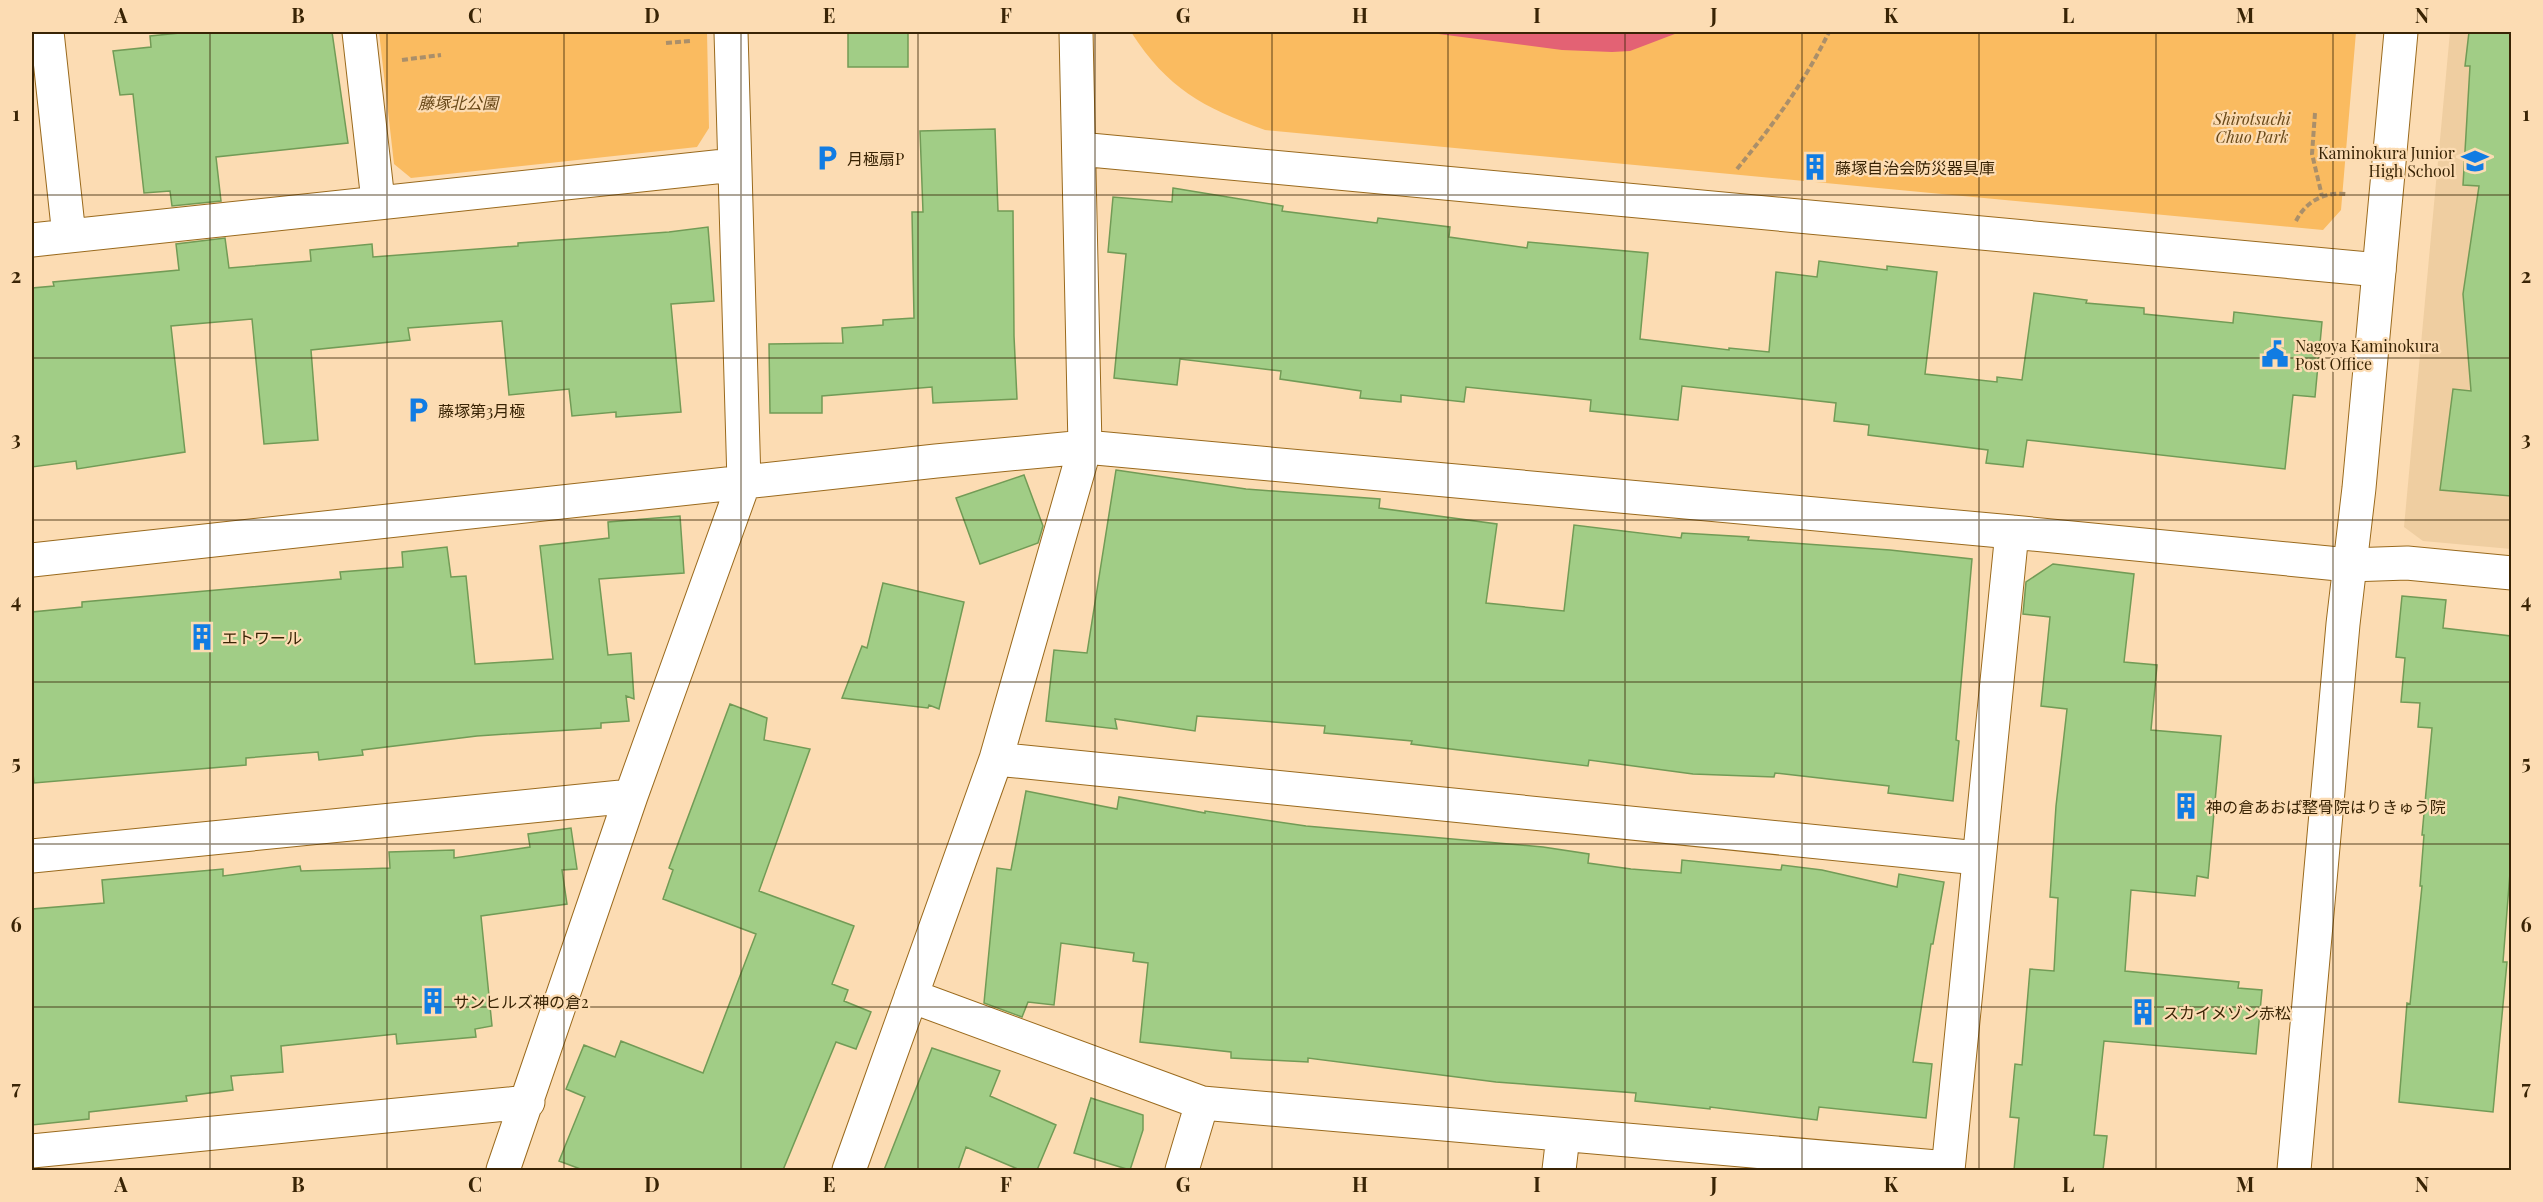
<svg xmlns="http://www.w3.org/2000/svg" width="2543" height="1202" font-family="'Playfair Display','Noto Sans JP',serif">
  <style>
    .built { fill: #efcea1 }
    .green { fill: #fabb60 }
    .water { fill: #e36274 }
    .building { fill: #a1cd86; stroke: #729b56; stroke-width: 1.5 }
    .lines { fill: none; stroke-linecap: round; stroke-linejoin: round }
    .minor-casing { stroke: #9a6a1d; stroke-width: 35 }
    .tertiary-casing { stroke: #9a6a1d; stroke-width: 35 }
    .path { stroke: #aa8f6a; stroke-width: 4; stroke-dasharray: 6 3; stroke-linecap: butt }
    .minor { stroke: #fff; stroke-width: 33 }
    .tertiary { stroke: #fff; stroke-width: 33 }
    .grid { fill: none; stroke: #392405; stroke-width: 1.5; stroke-opacity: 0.55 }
    .labels { text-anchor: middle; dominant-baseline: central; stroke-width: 4.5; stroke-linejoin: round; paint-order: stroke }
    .park-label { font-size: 16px; font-style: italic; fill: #684818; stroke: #fcdcb3 }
    .poi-label { font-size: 16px; fill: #392405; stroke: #fcdcb3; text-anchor: start }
    .neatline { fill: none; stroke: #392405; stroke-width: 2 }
    .grid-label { font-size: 20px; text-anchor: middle; font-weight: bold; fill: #392405 }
  </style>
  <rect width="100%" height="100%" fill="#fcdcb3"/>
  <path class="built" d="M2450 32H2511V549L2423 541 2404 527Z"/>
  <path class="green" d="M379 32H707L709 128 697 147 411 178 394 164Z
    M1131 32H2356L2341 210 2323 230 1265 130C1202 107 1168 89 1131 32Z"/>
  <path class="water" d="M1423 32H1680L1630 51 1612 52 1562 50Z"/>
  <path class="building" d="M190 32H332L348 143 216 157 221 201 172 206 170 191 144 193 133 94 120 95 113 51 151 47 150 36Z
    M848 32H908V67H848Z
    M2469 32H2511V496L2440 490 2453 389 2471 391 2463 294 2479 186 2463 185 2470 66H2465Z
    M995 129 998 211H1013L1014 336 1017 399 933 403 932 387 822 396V413H770L769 344 843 343 842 328 883 325V320L914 318 912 212H923L920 131Z
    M1173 188 1283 206 1282 211 1377 223 1378 218 1450 227 1449 237 1527 248 1528 242 1648 253 1640 339 1729 350V348L1769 352 1776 272 1817 277 1819 261 1887 270V266L1937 272 1925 374 1997 382V377L2022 380 2034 293 2087 300 2086 303 2144 308V314L2233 323 2234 312 2322 322 2315 397 2293 395 2285 469 2027 440 2023 467 1986 463 1988 450 1868 435 1869 425 1834 421 1836 403 1682 386 1678 420 1590 411 1591 400 1466 387 1464 402 1401 395V402L1360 398 1361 391 1280 379 1281 371 1180 359 1177 385 1114 378 1126 254 1108 252 1113 197 1172 202Z
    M708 227 714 301 671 304 681 412 616 417V412L572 416 569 389 509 395 502 321 408 328 410 340 311 350 318 440 264 444 252 319 171 326 185 452 77 469 76 461 32 467V288L54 286 53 282 179 270 176 244 225 238 229 268 311 261 310 250 372 244 373 257 518 246V243L669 232Z
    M1116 470 1246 489 1380 499 1379 508 1497 524 1486 603 1564 611 1574 525 1681 538 1682 533 1749 537 1748 540 1890 550 1972 559 1956 740 1959 741 1953 801 1888 793 1889 786 1775 773 1774 777 1693 774 1589 760 1588 766 1411 744 1412 741 1324 733 1325 726 1197 716 1195 731 1115 719 1117 729 1046 721 1054 650 1087 653Z
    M1024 475 1043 526 1038 543 980 564 956 498Z
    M680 516 684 573 599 579 608 655 631 653 634 699 626 696 629 721 601 723V728L477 736 362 750 363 755 319 760 318 752 246 758V765L34 783 32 764V612L82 607V602L341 579 340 572 403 567 402 552 447 547 451 577 466 576 475 664 553 659 540 546 609 538 608 522Z
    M2053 564 2134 574 2124 662 2157 665 2151 730 2221 736 2208 878 2197 876 2195 896 2131 890 2125 971 2239 982 2238 988 2262 990 2256 1054 2104 1041 2094 1135 2107 1136 2103 1170H2014L2019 1118 2010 1117 2015 1064 2022 1065 2030 969 2054 971 2058 898 2050 897 2056 806 2067 709 2041 706 2050 617 2023 614 2026 582Z
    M883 583 964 602 939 709 929 705 928 708 842 698 862 646 867 648Z
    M2402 596 2446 600 2443 628 2511 636V860L2503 962H2507L2493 1112 2399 1102 2407 1003 2410 1004 2422 886H2420L2424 835H2422L2432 728 2418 727 2420 703 2401 702 2405 658 2396 657Z
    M730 704 767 718 764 740 810 749 759 891 854 926 832 984 848 990 844 1001 871 1012 856 1049 836 1042 783 1170H583L559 1161 585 1097 566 1089 584 1045 615 1057 621 1041 703 1073 756 934 663 899 673 870 669 868Z
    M1026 791 1117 809 1119 797 1205 813V811L1306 826 1543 847 1589 854 1588 863 1631 869 1681 873 1682 860 1781 870 1782 865 1822 870 1897 887 1899 874 1944 882 1933 944H1931L1913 1062 1932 1064 1926 1118 1819 1107 1817 1120 1710 1107V1109L1635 1101 1636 1093 1496 1082 1308 1058V1062L1231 1058V1052L1140 1042 1148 963 1133 961 1134 953 1061 943 1054 1005 1028 1002 1022 1017 984 1003 997 868 1011 870Z
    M571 828 577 869 562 870 567 904 481 916 492 1026 475 1029 476 1037 397 1044 396 1034 281 1046 283 1072 231 1076 233 1090 186 1096 187 1101 89 1112V1119L32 1125V909L104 903 102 880 223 869V876L300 866 301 871 390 868 389 852 454 850V858L530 847 528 834Z
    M932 1048 1000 1071 990 1096 1056 1125 1037 1170H1020L966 1147 958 1170H884Z
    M1091 1098 1143 1115V1130L1130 1170 1074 1153Z"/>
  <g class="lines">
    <defs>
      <path id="minor" d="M47 32 69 236
        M359 32 378 201
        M1079 149 2379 270
        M32 240 734 165
        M32 560 936 461 1085 447 2012 532 2349 565 2407 563 2512 573
        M996 759 1978 858
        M32 856 631 796
        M911 996 1202 1103 1948 1168
        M32 1151 528 1102
        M503 1170 631 796 744 482 731 32
        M849 1170 996 759 1085 447 1076 32
        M1182 1170 1202 1103
        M1559 1170 1563 1136
        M1948 1170 2012 532"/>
      <path id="tertiary" d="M2294 1170 2343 624 2359 488 2401 32"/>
    </defs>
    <use href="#minor" class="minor-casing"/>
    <use href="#tertiary" class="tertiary-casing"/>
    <path class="path" d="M666 43 691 41
      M402 60 441 55
      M2315 113 2312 154 2322 196
      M1737 169C1773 125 1804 83 1829 32
      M2296 221C2306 201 2324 192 2346 194"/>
    <use href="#minor" class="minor"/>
    <use href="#tertiary" class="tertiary"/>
  </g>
  <path class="grid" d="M210 32V1170M387 32V1170M564 32V1170M741 32V1170M918 32V1170M1095 32V1170M1272 32V1170M1448 32V1170M1625 32V1170M1802 32V1170M1979 32V1170M2156 32V1170M2333 32V1170M32 195H2512M32 358H2512M32 520H2512M32 682H2512M32 844H2512M32 1007H2512"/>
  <defs>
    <symbol id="parking-bare" viewBox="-9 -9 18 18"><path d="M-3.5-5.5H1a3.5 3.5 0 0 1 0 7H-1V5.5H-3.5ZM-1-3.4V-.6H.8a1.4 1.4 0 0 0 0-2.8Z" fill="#117ce3" stroke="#fcdcb3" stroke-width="2.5" paint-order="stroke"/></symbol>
    <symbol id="school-bare" viewBox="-9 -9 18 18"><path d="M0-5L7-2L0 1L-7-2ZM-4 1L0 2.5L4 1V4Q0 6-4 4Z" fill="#117ce3" stroke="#fcdcb3" stroke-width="2.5" paint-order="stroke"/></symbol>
    <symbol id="building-bare" viewBox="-9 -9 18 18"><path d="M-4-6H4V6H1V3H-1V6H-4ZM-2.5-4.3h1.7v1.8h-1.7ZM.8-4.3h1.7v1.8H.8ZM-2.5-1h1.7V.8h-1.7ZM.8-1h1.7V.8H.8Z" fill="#117ce3" stroke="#fcdcb3" stroke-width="2.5" paint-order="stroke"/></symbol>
    <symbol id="civic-bare" viewBox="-9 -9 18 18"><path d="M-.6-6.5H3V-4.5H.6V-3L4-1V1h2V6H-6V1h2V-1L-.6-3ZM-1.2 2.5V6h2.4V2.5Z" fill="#117ce3" stroke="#fcdcb3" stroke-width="2.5" paint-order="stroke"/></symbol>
  </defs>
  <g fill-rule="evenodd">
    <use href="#parking-bare" x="808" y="139" width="38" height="38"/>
    <use href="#school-bare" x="2456" y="142" width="38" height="38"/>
    <use href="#building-bare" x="1796" y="148" width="38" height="38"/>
    <use href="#civic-bare" x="2256" y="335" width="38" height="38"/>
    <use href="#parking-bare" x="399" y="391" width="38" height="38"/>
    <use href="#building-bare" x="183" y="618" width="38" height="38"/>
    <use href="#building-bare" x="2167" y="787" width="38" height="38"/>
    <use href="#building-bare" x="414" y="982" width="38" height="38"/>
    <use href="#building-bare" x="2124" y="993" width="38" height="38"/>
  </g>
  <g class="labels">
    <g class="park-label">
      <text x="458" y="102">藤塚北公園</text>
      <text x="2252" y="118">Shirotsuchi<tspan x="2252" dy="18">Chuo Park</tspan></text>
    </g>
    <g class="poi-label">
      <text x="2455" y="152" text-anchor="end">Kaminokura Junior<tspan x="2455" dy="18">High School</tspan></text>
      <text x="847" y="158">月極扇P</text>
      <text x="1835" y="167">藤塚自治会防災器具庫</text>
      <text x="2295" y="345">Nagoya Kaminokura<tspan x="2295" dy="18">Post Office</tspan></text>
      <text x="438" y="410">藤塚第3月極</text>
      <text x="222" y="637">エトワール</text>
      <text x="2206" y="806">神の倉あおば整骨院はりきゅう院</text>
      <text x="453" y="1001">サンヒルズ神の倉2</text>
      <text x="2163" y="1012">スカイメゾン赤松</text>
    </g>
  </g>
  <rect width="2543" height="1202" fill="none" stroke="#fcdcb3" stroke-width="66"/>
  <rect x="33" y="33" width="2477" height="1136" class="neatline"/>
  <g class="grid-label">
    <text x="121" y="23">A</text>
    <text x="298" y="23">B</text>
    <text x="475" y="23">C</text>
    <text x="652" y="23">D</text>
    <text x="829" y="23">E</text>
    <text x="1006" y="23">F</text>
    <text x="1183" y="23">G</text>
    <text x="1360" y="23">H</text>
    <text x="1537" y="23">I</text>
    <text x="1714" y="23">J</text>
    <text x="1891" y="23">K</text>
    <text x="2068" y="23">L</text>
    <text x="2245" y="23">M</text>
    <text x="2422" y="23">N</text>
    <text x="16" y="121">1</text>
    <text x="2526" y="121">1</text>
    <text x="16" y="283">2</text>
    <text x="2526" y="283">2</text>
    <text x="16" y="446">3</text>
    <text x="2526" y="446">3</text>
    <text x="16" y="608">4</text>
    <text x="2526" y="608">4</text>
    <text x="16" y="770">5</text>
    <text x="2526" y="770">5</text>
    <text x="16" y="932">6</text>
    <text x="2526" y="932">6</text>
    <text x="16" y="1095">7</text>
    <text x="2526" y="1095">7</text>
    <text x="121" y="1192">A</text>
    <text x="298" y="1192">B</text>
    <text x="475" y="1192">C</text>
    <text x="652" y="1192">D</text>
    <text x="829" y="1192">E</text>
    <text x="1006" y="1192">F</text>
    <text x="1183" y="1192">G</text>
    <text x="1360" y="1192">H</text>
    <text x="1537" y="1192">I</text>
    <text x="1714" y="1192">J</text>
    <text x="1891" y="1192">K</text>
    <text x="2068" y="1192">L</text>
    <text x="2245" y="1192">M</text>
    <text x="2422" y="1192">N</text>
  </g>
</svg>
